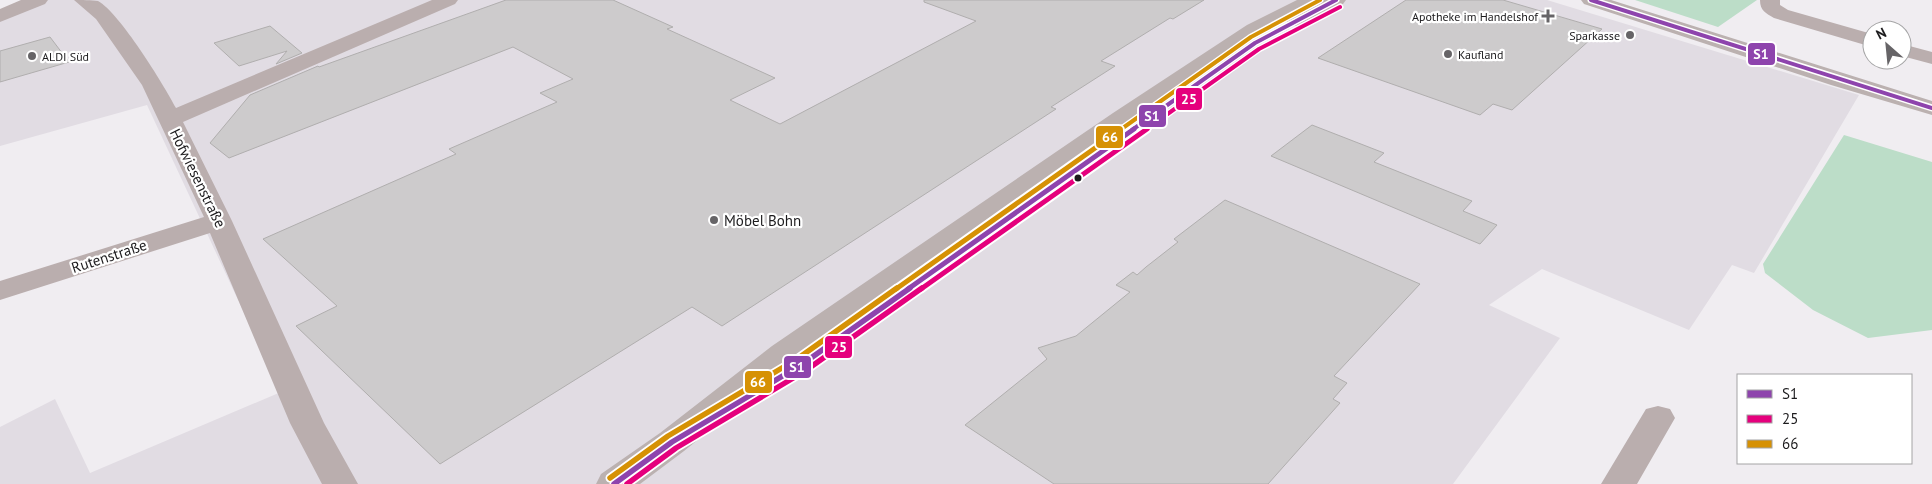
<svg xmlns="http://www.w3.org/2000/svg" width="1932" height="484" font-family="'PT Sans',sans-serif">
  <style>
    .built { fill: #e1dce3 }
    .green { fill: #bcddc8 }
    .building { fill: #cdcbcc; stroke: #b0aeae }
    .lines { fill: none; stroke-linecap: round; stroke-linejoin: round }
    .minor { fill: #baaeae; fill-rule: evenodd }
    .major { fill: #bbb1b0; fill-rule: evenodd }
    .bus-1-far2-casing { stroke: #fff; stroke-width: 7 }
    .bus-1-far1-casing { stroke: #fff; stroke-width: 9 }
    .bus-1-casing { stroke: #fff; stroke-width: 9 }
    .bus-2-far2-casing { stroke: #fff; stroke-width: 7 }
    .bus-2-far1-casing { stroke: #fff; stroke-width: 9 }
    .bus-2-casing { stroke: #fff; stroke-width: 9 }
    .bus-3-far2-casing { stroke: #fff; stroke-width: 7 }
    .bus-3-far1-casing { stroke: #fff; stroke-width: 9 }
    .bus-3-casing { stroke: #fff; stroke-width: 9 }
    .bus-1-far2 { stroke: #8e44ad; stroke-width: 4 }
    .bus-1-far1 { stroke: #8e44ad; stroke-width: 5 }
    .bus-1 { stroke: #8e44ad; stroke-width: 5.5 }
    .bus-2-far2 { stroke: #e5007d; stroke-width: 4 }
    .bus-2-far1 { stroke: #e5007d; stroke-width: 5 }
    .bus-2 { stroke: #e5007d; stroke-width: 5.5 }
    .bus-3-far2 { stroke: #d69104; stroke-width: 4 }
    .bus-3-far1 { stroke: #d69104; stroke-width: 5 }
    .bus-3 { stroke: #d69104; stroke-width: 5.5 }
    .poi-dot { fill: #666467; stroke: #fff; stroke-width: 2 }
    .bus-dot { fill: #1c1b1d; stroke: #fff; stroke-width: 2 }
    .labels { text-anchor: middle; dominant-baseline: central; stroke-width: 4.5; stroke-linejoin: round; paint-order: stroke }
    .far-poi-label { font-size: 12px; fill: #1c1b1d; stroke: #fff; text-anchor: end }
    .street-label { font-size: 15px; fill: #1c1b1d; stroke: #fff }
    .poi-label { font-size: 15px; fill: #1c1b1d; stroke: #fff; text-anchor: start }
    .line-badge { stroke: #fff; stroke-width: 2 }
    .badge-label { font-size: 14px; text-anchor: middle; font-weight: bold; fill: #fff }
  </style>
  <rect width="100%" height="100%" fill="#f0edf1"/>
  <path class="built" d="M43 0H1547L1859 95 1754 273 1732 265 1689 330 1542 269 1489 305 1560 338 1453 484H0V427L55 399 90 473 281 392 147 105 0 146V18Z"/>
  <path class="green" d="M1635 0H1757L1718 27Z
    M1844 135 1932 162V330L1868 338 1813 310 1765 273 1763 264Z"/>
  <path class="building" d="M506 0H613L673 27 667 29 775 78 730 100 780 124 976 21 924 2V0H1204L1173 19 1170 18 1101 61 1115 66 1051 107 1056 109 722 326 692 307 440 464 296 326 337 306 263 239 456 154 449 149 557 102 540 93 573 79 513 47 229 158 210 143 250 95 318 66 319 67Z
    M1406 0H1503L1602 29 1512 110 1493 104 1480 115 1318 58Z
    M270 26 302 53 276 64 287 51 239 66 214 43Z
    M50 37 69 62 0 82V51Z
    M1312 125 1384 153 1374 162 1472 201 1463 211 1497 225 1480 244 1271 156Z
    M1225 200 1420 284 1334 376 1347 383 1333 399 1340 403 1268 484H1054L965 425 1047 359 1038 348 1076 336 1130 292 1116 285 1133 272 1137 275 1146 267 1178 242 1174 239Z"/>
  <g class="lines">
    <path class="minor" d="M21 0H48L45 4 0 22V9Z
      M74 0C81 0 92 0 98 1 119 12 164 85 176 108L432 0H458L455 4 183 122 232 221 324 423 358 484H322L290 423 210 233 0 300V281L204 217 142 85 96 19Z
      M1760 0H1780V5L1788 10 1872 34V47L1774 18C1766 13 1760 11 1760 0Z
      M1902 44 1932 52V64L1902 56Z
      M1658 406 1670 409 1675 418 1637 484H1601L1646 409Z"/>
    <path class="major" d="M1297 0H1346L1343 4 1303 24 1296 26 1289 24 1286 21 1261 33 1193 79 794 362 684 451 640 484H596L601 474 660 433 772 346 1113 113 1247 25Z
      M1581 0H1611L1932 101V115L1831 85 1584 4Z"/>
    <defs>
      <path id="bus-1-far2" d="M1591 0 1932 108
        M1132 130 1255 43 1336 0"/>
      <path id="bus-1-far1" d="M908 289 1134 129"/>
      <path id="bus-1" d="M614 484 672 442 801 365 910 288"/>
      <path id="bus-2-far2" d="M1145 130 1259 49 1340 7"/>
      <path id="bus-2-far1" d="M921 289 1147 129"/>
      <path id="bus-2" d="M627 484 676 448 805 371 922 288"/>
      <path id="bus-3-far2" d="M1120 130 1251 37 1320 0"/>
      <path id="bus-3-far1" d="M896 289 1122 129"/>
      <path id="bus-3" d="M610 478 668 436 797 359 897 288"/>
    </defs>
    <use href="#bus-1-far2" class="bus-1-far2-casing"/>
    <use href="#bus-1-far1" class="bus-1-far1-casing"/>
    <use href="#bus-1" class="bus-1-casing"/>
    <use href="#bus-2-far2" class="bus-2-far2-casing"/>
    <use href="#bus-2-far1" class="bus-2-far1-casing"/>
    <use href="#bus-2" class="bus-2-casing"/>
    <use href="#bus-3-far2" class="bus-3-far2-casing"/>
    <use href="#bus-3-far1" class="bus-3-far1-casing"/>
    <use href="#bus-3" class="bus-3-casing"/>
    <use href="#bus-1-far2" class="bus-1-far2"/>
    <use href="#bus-1-far1" class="bus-1-far1"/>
    <use href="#bus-1" class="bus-1"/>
    <use href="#bus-2-far2" class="bus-2-far2"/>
    <use href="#bus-2-far1" class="bus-2-far1"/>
    <use href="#bus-2" class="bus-2"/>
    <use href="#bus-3-far2" class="bus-3-far2"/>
    <use href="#bus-3-far1" class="bus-3-far1"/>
    <use href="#bus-3" class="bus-3"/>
  </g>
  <g class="poi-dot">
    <path d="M1545.5 8.5h5v5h5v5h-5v5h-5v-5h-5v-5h5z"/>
    <circle cx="1630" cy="35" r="5"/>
    <circle cx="1448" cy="54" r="5"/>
    <circle cx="32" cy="56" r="5"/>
    <circle cx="714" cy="220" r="5"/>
  </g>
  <circle class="bus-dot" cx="1078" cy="178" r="4.5"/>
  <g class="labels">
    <g class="far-poi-label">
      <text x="1538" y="16">Apotheke im Handelshof</text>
      <text x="1620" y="35">Sparkasse</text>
      <text x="1458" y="54" text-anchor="start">Kaufland</text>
      <text x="42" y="56" text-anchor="start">ALDI Süd</text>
    </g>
    <g class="street-label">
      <text transform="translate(198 178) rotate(64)">Hofwiesenstraße</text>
      <text transform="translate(109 256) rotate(-18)">Rutenstraße</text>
    </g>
    <g class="poi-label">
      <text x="724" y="220">Möbel Bohn</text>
    </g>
  </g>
  <g class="line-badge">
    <rect x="1747" y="42" width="29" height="24" rx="5" fill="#8e44ad"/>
    <rect x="1175" y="87" width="28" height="24" rx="5" fill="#e5007d"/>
    <rect x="1138" y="104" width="29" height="24" rx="5" fill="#8e44ad"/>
    <rect x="1095" y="125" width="29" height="24" rx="5" fill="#d69104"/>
    <rect x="824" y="335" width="29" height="24" rx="5" fill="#e5007d"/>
    <rect x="783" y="355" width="29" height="24" rx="5" fill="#8e44ad"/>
    <rect x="744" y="370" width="29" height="24" rx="5" fill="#d69104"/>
  </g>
  <g class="badge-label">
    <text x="1761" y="59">S1</text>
    <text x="1189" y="104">25</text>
    <text x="1152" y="121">S1</text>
    <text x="1110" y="142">66</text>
    <text x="839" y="352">25</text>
    <text x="797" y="372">S1</text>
    <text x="758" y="387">66</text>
  </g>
  <rect x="1737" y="374" width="175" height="90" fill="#ffffff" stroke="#a4a4a5"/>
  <rect x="1747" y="390" width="25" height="8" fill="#8e44ad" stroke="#a4a4a5"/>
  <text x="1782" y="399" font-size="15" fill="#1c1b1d">S1</text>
  <rect x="1747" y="415" width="25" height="8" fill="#e5007d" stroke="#a4a4a5"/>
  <text x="1782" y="424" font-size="15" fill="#1c1b1d">25</text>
  <rect x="1747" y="440" width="25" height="8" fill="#d69104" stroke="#a4a4a5"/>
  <text x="1782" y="449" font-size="15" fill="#1c1b1d">66</text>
  <g transform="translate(1887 45) rotate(333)"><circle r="24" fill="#ffffff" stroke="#a4a4a5"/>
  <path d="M0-4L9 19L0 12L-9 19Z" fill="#666467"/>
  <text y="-8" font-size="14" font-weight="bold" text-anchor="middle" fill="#1c1b1d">N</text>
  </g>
</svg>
